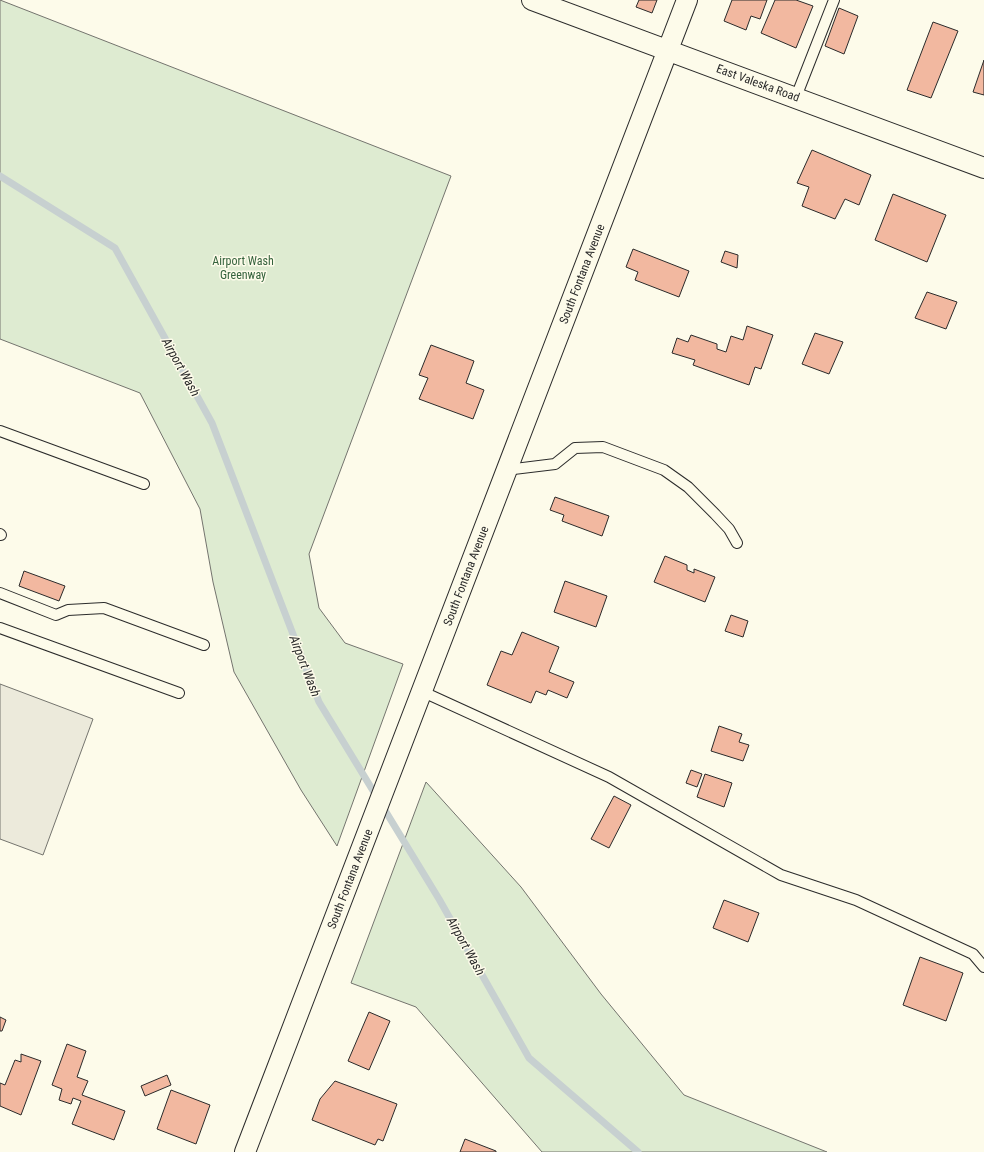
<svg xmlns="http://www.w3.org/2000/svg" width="984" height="1152" font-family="'Roboto Condensed',sans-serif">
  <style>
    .green { fill: #deebd1; stroke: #74746e }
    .parking { fill: #eceadb; stroke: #74746e }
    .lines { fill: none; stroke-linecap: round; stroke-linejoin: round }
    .stream { stroke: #c7d0d0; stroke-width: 7 }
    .building { fill: #f2b8a0; stroke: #2b2b2b }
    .service-casing { stroke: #2b2b2b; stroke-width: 12 }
    .minor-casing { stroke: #2b2b2b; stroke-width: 22 }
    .service { stroke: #fdfbea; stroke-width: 10 }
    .minor { stroke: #fdfbea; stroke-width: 20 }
    .labels { text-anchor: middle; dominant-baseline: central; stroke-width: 3; stroke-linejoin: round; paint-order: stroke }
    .street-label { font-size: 12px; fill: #2b2b2b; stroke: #fdfbea }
    .park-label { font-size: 12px; fill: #34623c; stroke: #fdfbea }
    .water-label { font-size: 13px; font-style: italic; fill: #2b2b2b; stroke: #fdfbea }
  </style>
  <rect width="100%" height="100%" fill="#fdfbea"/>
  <path class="green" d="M0 0 451 176 309 554 319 608 345 643 403 664 337 846 301 790 234 672 213 582 200 509 140 393 0 339Z
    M426 782 521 887 601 994 684 1095 827 1152H542L416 1007 351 983Z"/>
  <path class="parking" d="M0 684 93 719 43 855 0 839Z"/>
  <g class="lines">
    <path class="stream" d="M0 176 115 248 212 423 319 702 439 899 529 1058 638 1152"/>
  </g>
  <path class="building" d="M639 0H657L652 13 636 7Z
    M732 0H767L760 19 751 16 746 30 724 21Z
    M775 0H796L813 6 796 48 761 33Z
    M839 8 858 16 844 54 825 46Z
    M933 22 958 31 931 98 907 90Z
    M984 60V95L973 92Z
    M812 150 871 175 859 205 845 199 835 219 802 206 809 187 797 183Z
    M893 194 946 215 927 262 875 240Z
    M633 249 689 271 679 297 635 280 638 272 626 267Z
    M725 251 738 255 737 268 721 262Z
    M927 292 957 302 946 329 915 318Z
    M747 326 773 335 761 369 755 367 749 385 693 365 695 360 672 353 677 338 688 342 691 335 717 344V349L726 352 731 336 743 340Z
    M815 333 843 342 829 374 802 364Z
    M431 345 474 361 466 383 484 390 473 419 419 399 428 378 419 375Z
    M555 497 609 516 602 536 562 521 564 515 550 510Z
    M665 556 687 565V570L694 573V569L715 577 705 602 654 582Z
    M24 571 65 586 59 601 19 586Z
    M565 581 607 596 596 627 554 612Z
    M731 615 748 621 743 637 725 631Z
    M522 632 559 647 549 672 574 682 567 698 548 690 546 695 536 691 531 703 487 685 501 651 512 655Z
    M719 726 742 734 739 742 749 745 743 761 711 751Z
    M691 770 702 774 697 787 686 783Z
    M705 774 732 783 724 807 697 797Z
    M614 796 631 805 609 848 591 839Z
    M724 900 759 913 748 942 713 928Z
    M920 957 963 973 946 1021 903 1005Z
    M369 1012 390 1021 369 1070 348 1061Z
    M0 1017 6 1020 2 1031H0Z
    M67 1044 86 1051 77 1077 88 1081 82 1095 125 1111 114 1140 72 1124 81 1101 73 1098 71 1104 59 1100 62 1089 52 1085Z
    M21 1054 41 1061 21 1115 0 1106V1083L5 1085 15 1060 21 1062Z
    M167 1075 171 1085 145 1096 141 1086Z
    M335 1081 397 1104 383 1141 378 1139 375 1145 312 1120 320 1099Z
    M171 1090 210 1105 196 1144 157 1129Z
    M465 1139 496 1151V1152H460Z"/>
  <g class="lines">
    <defs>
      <path id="service" d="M796 97 834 0
        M0 431 144 484
        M506 470 555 464 575 448 603 447 664 470 688 487 715 514 729 529 737 543
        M0 534 1 535
        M0 593 56 615 68 610 104 608 204 645
        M0 628 179 693
        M421 691 609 777 781 875 856 900 973 954 984 967"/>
      <path id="minor" d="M532 0 984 168
        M245 1152 687 0"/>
    </defs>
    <use href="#service" class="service-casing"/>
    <use href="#minor" class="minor-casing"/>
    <use href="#service" class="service"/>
    <use href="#minor" class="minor"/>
  </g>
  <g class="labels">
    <g class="street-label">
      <text transform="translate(758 83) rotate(20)">East Valeska Road</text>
      <text transform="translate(582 274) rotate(-69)">South Fontana Avenue</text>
      <text transform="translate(466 576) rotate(-69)">South Fontana Avenue</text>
      <text transform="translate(350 879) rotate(-69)">South Fontana Avenue</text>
    </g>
    <g class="park-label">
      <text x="243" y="261">Airport Wash<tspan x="243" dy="14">Greenway</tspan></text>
    </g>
    <g class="water-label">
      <text transform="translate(181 367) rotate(61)">Airport Wash</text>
      <text transform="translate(305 666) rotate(69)">Airport Wash</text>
      <text transform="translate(466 946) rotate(61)">Airport Wash</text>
    </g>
  </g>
</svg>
